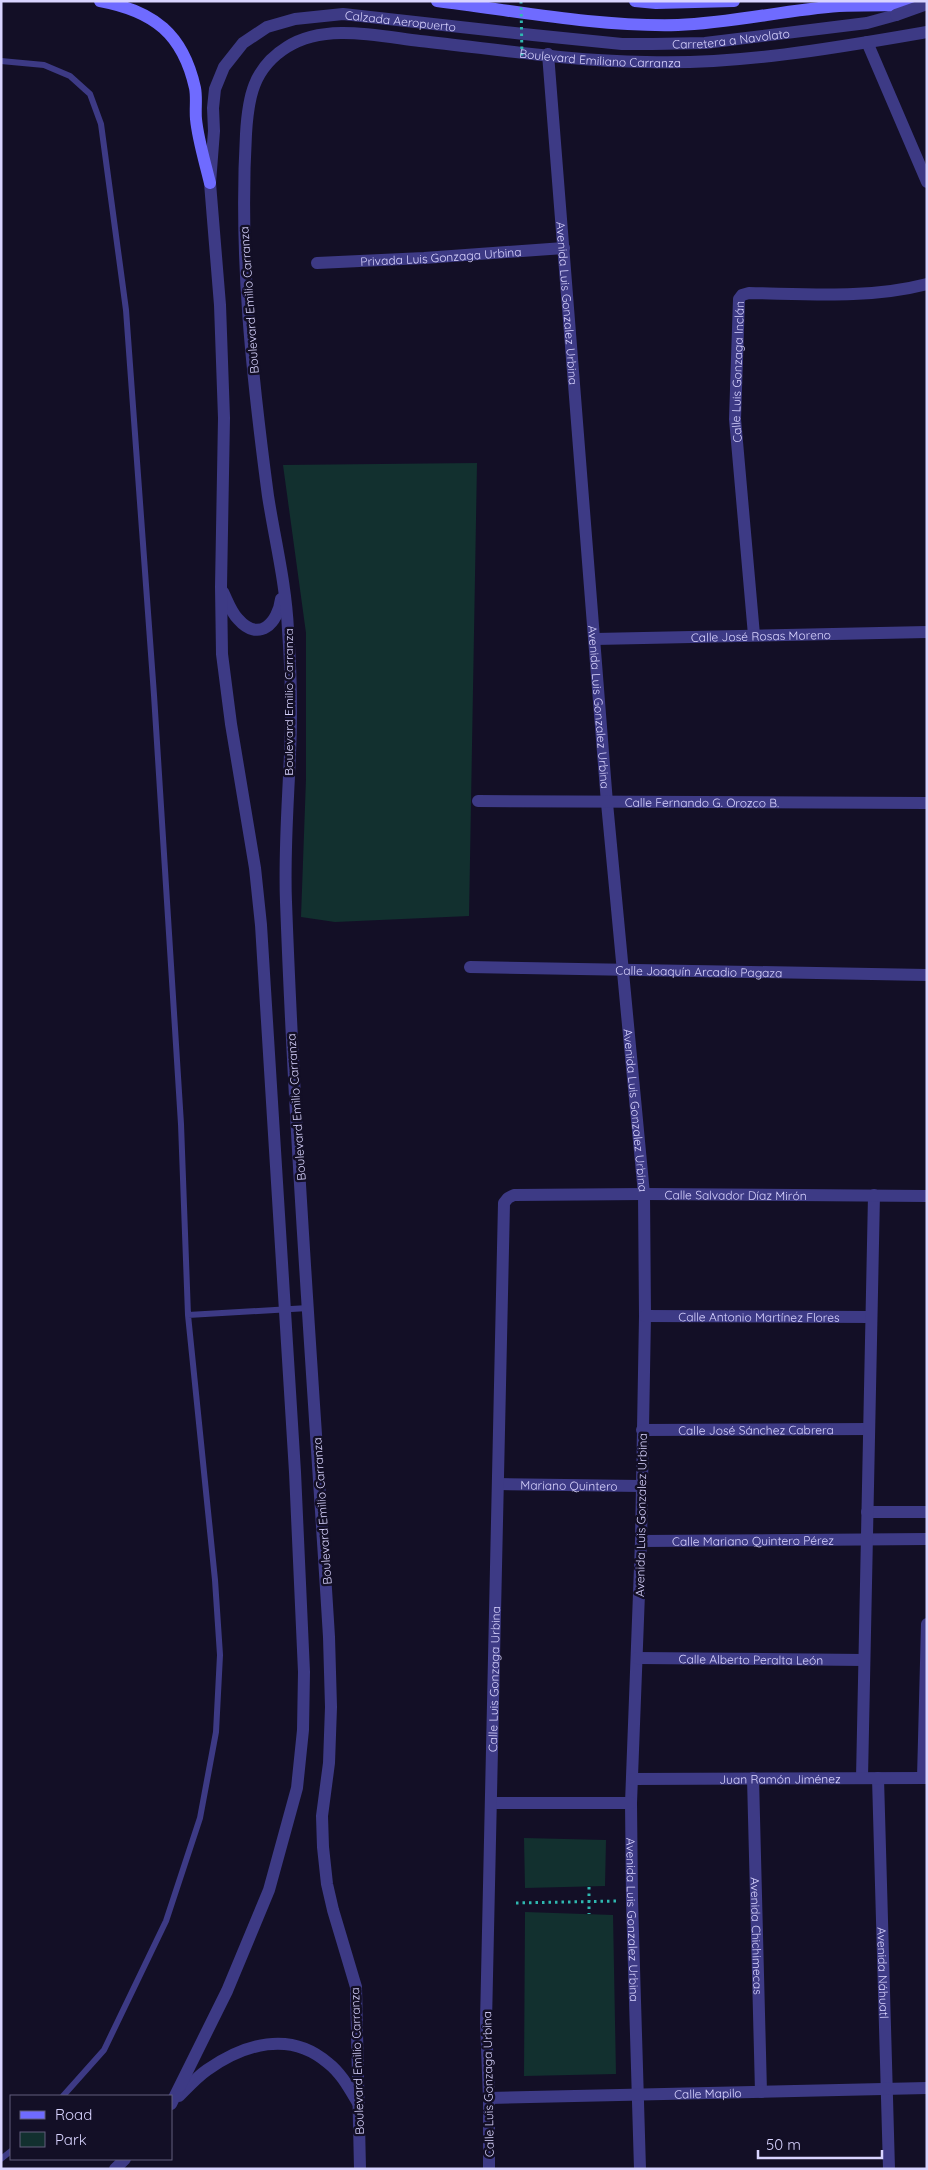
<svg xmlns="http://www.w3.org/2000/svg" width="928" height="2170" font-family="Quicksand,sans-serif">
  <style>
    .green { fill: #12302f }
    .lines { fill: none; stroke-linecap: round; stroke-linejoin: round }
    .path { stroke: #2fb8b0; stroke-width: 3; stroke-dasharray: 2.5 4; stroke-linecap: butt }
    .service { stroke: #3d3a85; stroke-width: 6 }
    .minor { stroke: #3d3a85; stroke-width: 12 }
    .tertiary { stroke: #3d3a85; stroke-width: 12 }
    .secondary { stroke: #6f6bff; stroke-width: 12 }
    .path-bridge { stroke: #2fb8b0; stroke-width: 3; stroke-dasharray: 2.5 4; stroke-linecap: butt }
    .tertiary-bridge { stroke: #3d3a85; stroke-width: 12 }
    .labels { text-anchor: middle; dominant-baseline: central; stroke-width: 5; stroke-linejoin: round; paint-order: stroke }
    .street-label { font-size: 12px; fill: #d9d4ff; stroke: #130f26 }
  </style>
  <rect width="100%" height="100%" fill="#130f26"/>
  <path class="green" d="M477 463 469 916 335 922 301 917 306 779V633L283 465Z
    M524 1838 606 1840 605 1886 525 1888Z
    M525 1912 613 1915 616 2074 524 2076Z"/>
  <g class="lines">
    <path class="path" d="M589 1887V1914
      M516 1903 619 1901"/>
    <path class="service" d="M1 61 44 65 70 76 90 94 101 124 126 310 154 695 181 1124 188 1315 215 1580 220 1655 216 1732 200 1818 166 1921 104 2050 63 2096
      M188 1315 308 1308
      M1 2159 11 2151"/>
    <g class="minor">
      <path d="M867 42 927 182"/>
      <path id="s1" d="M548 54 607 803 644 1194 645 1316 641 1541 631 1803 632 1900 640 2169"/>
      <path id="s2" d="M317 263 424 258 564 248"/>
      <path id="s3" d="M754 635 735 419 739 299 742 295 749 293C808 294 869 299 927 284"/>
      <path id="s4" d="M595 639 927 632"/>
      <path id="s5" d="M478 801 927 803"/>
      <path id="s6" d="M470 967 927 975"/>
      <path id="s7" d="M645 1316 871 1317"/>
      <path id="s8" d="M642 1430 869 1429"/>
      <path id="s9" d="M498 1484 641 1486"/>
      <path d="M867 1512H927"/>
      <path id="s10" d="M641 1541 927 1539"/>
      <path id="s11" d="M637 1658 864 1660"/>
      <path id="s12" d="M753 1778 761 2092"/>
      <path d="M862 1778 874 1195"/>
      <path id="s13" d="M878 1778 889 2169"/>
      <path d="M923 1778 927 1624"/>
      <path id="s14" d="M632 1779 927 1778"/>
      <path d="M491 1803H631"/>
      <path id="s15" d="M489 2098 927 2088"/>
      <path id="s16" d="M489 2169V2098L486 2022 504 1203 508 1198 514 1195 644 1194 927 1196"/>
    </g>
    <g class="tertiary">
      <path d="M223 592C227 600 231 612 238 619 259 643 278 623 281 599"/>
      <path d="M179 2096C188 2087 197 2077 207 2070 244 2044 290 2030 328 2063 341 2073 349 2088 358 2103"/>
      <path id="s17" d="M171 2104 227 1991 269 1890 297 1788 303 1730 304 1672 295 1472 261 925 255 868 231 724 222 654 221 587 224 418 220 305 210 183 214 131 213 108 215 89 224 67 243 43 267 27 295 19 343 14 533 35 622 44H653L705 43 867 23 896 15"/>
      <path d="M115 2169 125 2159"/>
      <path id="s18" d="M360 2169 356 1987 333 1910 327 1884 323 1847 322 1816 329 1763 331 1707 329 1637C314 1392 295 1147 286 902 284 852 288 804 290 754 292 713 291 671 288 630 286 584 275 541 268 496 252 376 239 256 246 134 248 98 253 68 287 47 325 23 378 36 420 41 495 49 570 61 646 62 739 65 835 48 927 32"/>
    </g>
    <path class="secondary" d="M100 1C154 11 183 34 195 88 197 98 195 109 196 119 198 140 205 162 210 183
      M437 1C517 11 598 27 678 25 732 23 785 10 839 6 867 5 895 5 922 5
      M635 1 656 3 734 1"/>
    <path class="path-bridge" d="M521 1 522 59"/>
    <path class="tertiary-bridge" d="M896 15 927 4"/>
  </g>
  <g class="labels">
    <g class="street-label">
      <text stroke="none"><textPath href="#s17" startOffset="2264">Calzada Aeropuerto</textPath></text>
      <text stroke="none"><textPath href="#s17" startOffset="2596">Carretera a Navolato</textPath></text>
      <text stroke="none"><textPath href="#s18" startOffset="2462">Boulevard Emiliano Carranza</textPath></text>
      <text stroke="none"><textPath href="#s2" startOffset="124">Privada Luis Gonzaga Urbina</textPath></text>
      <text transform="translate(249 300) rotate(-94)">Boulevard Emilio Carranza</text>
      <text stroke="none"><textPath href="#s1" startOffset="250">Avenida Luis Gonzalez Urbina</textPath></text>
      <text stroke="none"><textPath href="#s3" startOffset="264">Calle Luis Gonzaga Inclán</textPath></text>
      <text stroke="none"><textPath href="#s4" startOffset="166">Calle José Rosas Moreno</textPath></text>
      <text transform="translate(288 702) rotate(-90)">Boulevard Emilio Carranza</text>
      <text stroke="none"><textPath href="#s1" startOffset="655">Avenida Luis Gonzalez Urbina</textPath></text>
      <text stroke="none"><textPath href="#s5" startOffset="224">Calle Fernando G. Orozco B.</textPath></text>
      <text stroke="none"><textPath href="#s6" startOffset="229">Calle Joaquín Arcadio Pagaza</textPath></text>
      <text transform="translate(296 1107) rotate(-94)">Boulevard Emilio Carranza</text>
      <text stroke="none"><textPath href="#s1" startOffset="1060">Avenida Luis Gonzalez Urbina</textPath></text>
      <text stroke="none"><textPath href="#s16" startOffset="1201">Calle Salvador Díaz Mirón</textPath></text>
      <text stroke="none"><textPath href="#s7" startOffset="114">Calle Antonio Martínez Flores</textPath></text>
      <text stroke="none"><textPath href="#s8" startOffset="114">Calle José Sánchez Cabrera</textPath></text>
      <text stroke="none"><textPath href="#s9" startOffset="71">Mariano Quintero</textPath></text>
      <text transform="translate(322 1511) rotate(-94)">Boulevard Emilio Carranza</text>
      <text transform="translate(641 1515) rotate(-89)">Avenida Luis Gonzalez Urbina</text>
      <text stroke="none"><textPath href="#s10" startOffset="112">Calle Mariano Quintero Pérez</textPath></text>
      <text stroke="none"><textPath href="#s11" startOffset="114">Calle Alberto Peralta León</textPath></text>
      <text stroke="none"><textPath href="#s16" startOffset="490">Calle Luis Gonzaga Urbina</textPath></text>
      <text stroke="none"><textPath href="#s14" startOffset="148">Juan Ramón Jiménez</textPath></text>
      <text stroke="none"><textPath href="#s1" startOffset="1870">Avenida Luis Gonzalez Urbina</textPath></text>
      <text stroke="none"><textPath href="#s12" startOffset="158">Avenida Chichimecas</textPath></text>
      <text stroke="none"><textPath href="#s13" startOffset="195">Avenida Náhuatl</textPath></text>
      <text transform="translate(357 2061) rotate(-92)">Boulevard Emilio Carranza</text>
      <text transform="translate(488 2084) rotate(-91)">Calle Luis Gonzaga Urbina</text>
      <text stroke="none"><textPath href="#s15" startOffset="219">Calle Mapilo</textPath></text>
    </g>
  </g>
  <rect width="928" height="2170" fill="none" stroke="#d9d4ff" stroke-width="5"/>
  <rect x="10" y="2095" width="162" height="65" fill="#130f26" stroke="#625e7d"/>
  <rect x="20" y="2111" width="25" height="8" fill="#6f6bff" stroke="#625e7d"/>
  <text x="55" y="2120" font-size="15" fill="#d9d4ff">Road</text>
  <rect x="20" y="2132" width="25" height="15" fill="#12302f" stroke="#625e7d"/>
  <text x="55" y="2145" font-size="15" fill="#d9d4ff">Park</text>
  <path d="M758 2150v8h124v-8" fill="none" stroke="#d9d4ff" stroke-width="2.5"/>
  <text x="766" y="2150" font-size="15" fill="#d9d4ff" stroke="#130f26" stroke-width="4" paint-order="stroke">50 m</text>
</svg>
